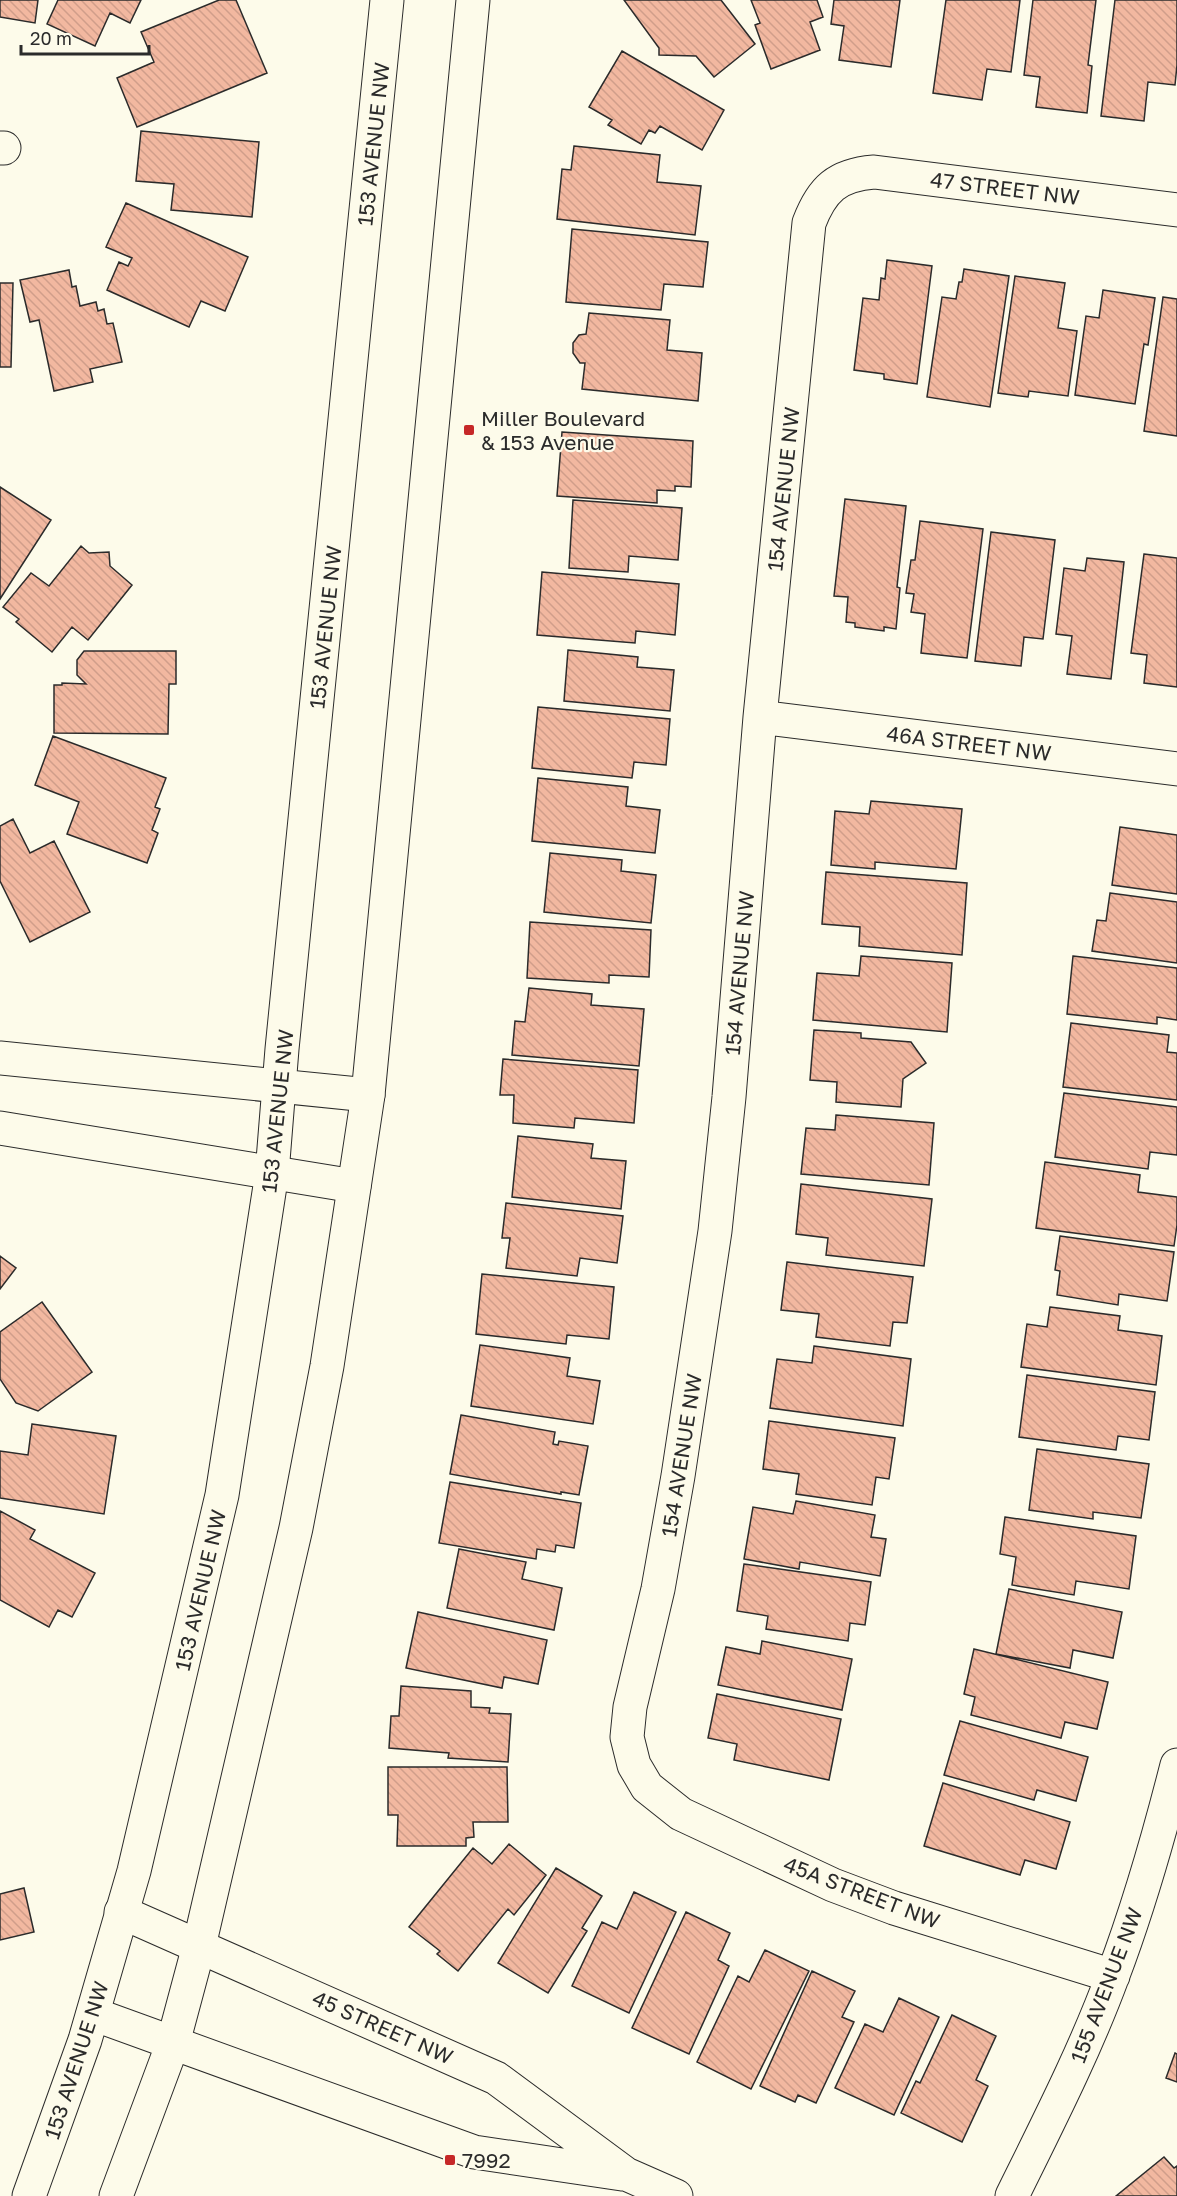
<svg xmlns="http://www.w3.org/2000/svg" width="1177" height="2196" font-family="'Golos Text',sans-serif">
  <style>
    .building { fill: url(#building-back-hatch); stroke: #2b2b2b; stroke-width: 1.5 }
    .lines { fill: none; stroke-linecap: round; stroke-linejoin: round }
    .minor-casing { stroke: #2b2b2b; stroke-width: 35 }
    .major-casing { stroke: #2b2b2b; stroke-width: 35 }
    .minor { stroke: #fdfbea; stroke-width: 33 }
    .major { stroke: #fdfbea; stroke-width: 33 }
    .poi-dot { fill: #c62828; stroke: #fdfbea; stroke-width: 2 }
    .labels { text-anchor: middle; dominant-baseline: central; stroke-width: 4.5; stroke-linejoin: round; paint-order: stroke }
    .street-label { font-size: 21px; fill: #2b2b2b; stroke: #fdfbea }
    .poi-label { font-size: 21px; fill: #2b2b2b; stroke: #fdfbea; text-anchor: start }
  </style>
  <defs>
    <pattern id="building-back-hatch" width="6" height="6" patternUnits="userSpaceOnUse" patternTransform="scale(1.5)"><rect width="6" height="6" fill="#f2b8a0"/><path d="M-1 5l2 2M0 0l6 6M5-1l2 2" fill="none" stroke="#d09e8a"/></pattern>
  </defs>
  <rect width="100%" height="100%" fill="#fdfbea"/>
  <path class="building" d="M0 0H38L35 23 0 17Z
    M58 0H141L130 23 110 13 95 46 47 24Z
    M219 0H236L267 73 137 127 117 78 154 62 141 32Z
    M624 0H721L755 44 714 77 696 56 659 55V48Z
    M751 0H817L823 17 810 22 820 50 771 69 755 25 760 23Z
    M834 0H900L891 67 839 60 844 26 831 24Z
    M946 0H1020L1011 72 987 69 982 100 933 93Z
    M1033 0H1096L1088 65 1092 66 1087 113 1036 107 1040 77 1024 75Z
    M1115 0H1177V65L1175 85 1148 82 1144 121 1101 116Z
    M622 51 724 110 702 150 660 126 655 133 649 130 641 144 608 125 612 120 589 107Z
    M141 131 259 142 252 217 171 210 174 184 136 181Z
    M574 146 660 155 657 182 701 186 695 235 557 219 562 169 571 170Z
    M126 203 248 257 225 311 201 301 189 327 107 290 119 262 128 266 132 258 106 247Z
    M572 229 708 242 703 287 664 284 661 310 566 302Z
    M887 260 932 266 917 384 884 379V374L854 370 863 298 879 300 881 278 885 279Z
    M964 269 1009 276 990 407 927 397 942 297 956 299 959 282H962Z
    M69 270 72 287 76 286 80 306 96 302 98 311 104 309 107 324 113 323 122 362 90 369 93 382 54 391 39 320 30 322 20 280Z
    M1015 276 1065 283 1058 328 1077 331 1068 396 1029 391 1028 397 998 393Z
    M0 283H13L11 367H0Z
    M1103 290 1155 298 1148 345 1144 344 1135 404 1075 395 1086 316 1099 318Z
    M1163 297 1177 299V436L1144 431Z
    M589 313 670 320 667 350 702 353 698 401 582 389 585 363H580L573 353V343L579 335 586 334Z
    M562 432 693 441 691 487 675 486V491L657 490V503L557 496Z
    M0 487 51 520 0 599Z
    M845 499 906 506 897 587 900 588 896 629 884 627V631L855 627V623L846 622 848 597 834 596Z
    M573 500 682 508 678 560 629 556 628 572 569 568Z
    M920 521 983 529 967 658 921 653 925 614 911 612 914 594 906 593 911 560H915Z
    M991 532 1055 540 1043 639 1024 637 1021 666 975 661Z
    M81 546 89 553 109 552 110 566 132 585 88 640 72 627 52 652 16 622 19 619 3 607 31 573 49 586Z
    M1144 554 1177 558V687L1144 683 1147 655 1131 653Z
    M1087 558 1124 562 1111 679 1067 674 1072 636 1056 634 1064 568 1085 571Z
    M542 572 679 584 675 635 636 631 635 643 537 635Z
    M568 650 638 657 637 667 674 670 670 711 564 701Z
    M84 651H176V684H169L168 734 54 733V685H62V683L86 684 77 675V660Z
    M538 707 670 719 666 765 634 762 632 778 532 768Z
    M53 736 166 778 155 807 160 809 152 830 158 833 147 863 67 834 79 802 35 785Z
    M538 778 628 787 626 806 660 810 655 853 532 841Z
    M871 801 962 809 956 869 875 862V869L831 865 835 811 869 814Z
    M13 819 30 853 54 841 90 912 30 942 0 881V826Z
    M1120 827 1177 835V894L1112 885Z
    M550 853 622 860 621 871 656 875 651 923 544 912Z
    M826 872 967 883 962 955 859 946 860 927 822 924Z
    M1110 893 1177 902V963L1092 951 1097 920 1106 921Z
    M530 922 651 930 649 977 609 975V983L527 978Z
    M861 956 952 963 947 1032 813 1020 817 973 859 976Z
    M1073 956 1177 968V1020L1157 1017V1024L1067 1014Z
    M529 988 592 994 591 1005 644 1009 639 1066 512 1055 515 1021 525 1022Z
    M1071 1023 1169 1035 1167 1052 1177 1053V1100L1063 1087Z
    M814 1030 861 1033V1038L911 1042 926 1063 903 1079 901 1107 836 1102 837 1082 810 1080Z
    M503 1059 638 1070 634 1123 575 1118 574 1128 513 1123 514 1095H500Z
    M1064 1093 1177 1107V1155L1150 1152 1148 1169 1055 1157Z
    M836 1115 934 1123 929 1185 801 1174 806 1128 835 1130Z
    M518 1136 593 1144 591 1158 626 1161 621 1209 512 1197Z
    M1045 1162 1140 1175 1138 1192 1177 1197V1225L1174 1246 1036 1228Z
    M801 1184 932 1199 924 1266 826 1255 828 1238 796 1234Z
    M506 1203 623 1216 617 1263 580 1258 577 1276 506 1268 510 1238H502Z
    M1060 1236 1174 1252 1167 1301 1119 1294 1118 1305 1057 1295 1060 1271 1055 1270Z
    M0 1256 16 1268 0 1289Z
    M787 1262 913 1277 907 1323 893 1322 890 1346 816 1337 819 1314 781 1310Z
    M482 1274 614 1287 609 1339 567 1335 566 1344 476 1334Z
    M42 1302 92 1372 38 1411 16 1403 0 1379V1332Z
    M1050 1307 1120 1316 1118 1330 1162 1336 1156 1385 1021 1367 1027 1324 1047 1327Z
    M480 1345 570 1358 567 1376 600 1381 593 1424 471 1406Z
    M814 1346 911 1359 903 1426 770 1408 777 1359 812 1363Z
    M1027 1375 1155 1392 1149 1440 1118 1436 1116 1450 1019 1437Z
    M461 1415 555 1432 553 1444 558 1445 559 1441 588 1446 579 1495 561 1492V1494L450 1474Z
    M769 1421 895 1438 889 1479 876 1477 872 1505 796 1494 799 1474 763 1469Z
    M32 1424 116 1436 104 1514 0 1498V1451L28 1455Z
    M1037 1449 1149 1464 1141 1518 1093 1512V1519L1029 1510Z
    M450 1482 581 1503 574 1548 556 1545 555 1552 537 1549 536 1559 439 1543Z
    M796 1501 875 1515 871 1537 886 1539 880 1576 800 1562 799 1569 744 1559 753 1507 793 1514Z
    M0 1511 35 1530 30 1539 95 1573 72 1617 58 1610 49 1627 0 1600Z
    M1005 1517 1136 1536 1129 1589 1076 1581 1074 1595 1012 1585 1016 1557 1000 1554Z
    M459 1549 526 1562 522 1579 562 1588 554 1630 447 1608Z
    M744 1564 871 1582 865 1625 850 1623 848 1641 766 1629 768 1616 737 1611Z
    M1009 1589 1122 1612 1113 1658 1073 1650 1070 1668 996 1654Z
    M418 1612 547 1640 538 1684 504 1677 502 1688 406 1668Z
    M762 1641 852 1659 842 1710 718 1685 726 1647 760 1654Z
    M974 1649 1108 1682 1097 1729 1065 1722 1061 1738 971 1715 975 1697 964 1694Z
    M401 1686 471 1691V1707L490 1708 489 1713 511 1714 508 1762 448 1758 449 1753 389 1748 391 1716H399Z
    M717 1694 841 1719 829 1780 734 1760 737 1744 708 1738Z
    M960 1721 1088 1757 1076 1801 1037 1790 1034 1800 944 1775Z
    M388 1767H507L508 1822H473L474 1837 466 1838V1846H397L398 1815H388Z
    M943 1783 1070 1822 1056 1869 1025 1860 1020 1875 924 1846Z
    M509 1844 546 1875 514 1915 508 1909 458 1971 437 1954 440 1951 409 1927 473 1848 492 1864Z
    M556 1868 602 1896 582 1928 587 1931 548 1993 498 1963Z
    M24 1888 34 1932 0 1940V1894Z
    M634 1892 676 1912 629 2013 572 1986 602 1922 617 1929Z
    M686 1912 730 1933 718 1960 729 1966 689 2054 632 2028Z
    M765 1950 809 1971 751 2089 697 2062 738 1976 749 1982Z
    M812 1971 855 1991 842 2017 854 2022 816 2103 798 2095 795 2102 760 2086Z
    M899 1998 939 2017 894 2115 835 2088 865 2024 883 2032Z
    M952 2015 996 2036 976 2080 988 2086 962 2142 901 2113 916 2081 920 2083Z
    M1175 2053 1177 2054V2082L1166 2078Z
    M1164 2157 1174 2168 1177 2166V2196H1116Z"/>
  <g class="lines">
    <defs>
      <path id="minor" d="M0 148H4
        M760 717 1177 769
        M0 1058 368 1095
        M0 1128 354 1186
        M121 1912 496 2078 626 2174 676 2196
        M1113 1976 894 1908 833 1885 681 1814 647 1787 634 1765 627 1737 630 1707 658 1589 678 1476 715 1231 729 1097 760 717 809 223C822 189 837 175 874 172L1177 210
        M93 2014 474 2152 622 2174
        M1012 2196C1048 2123 1085 2051 1113 1975 1139 1906 1159 1836 1177 1765"/>
      <path id="major" d="M29 2196 85 2040 134 1871 222 1495 272 1173 282 1049 387 0
        M116 2196 173 2043 199 1946 296 1528 327 1366 368 1095 473 0"/>
    </defs>
    <use href="#minor" class="minor-casing"/>
    <use href="#major" class="major-casing"/>
    <use href="#minor" class="minor"/>
    <use href="#major" class="major"/>
  </g>
  <g class="poi-dot">
    <rect x="463" y="424" width="12" height="12" rx="3"/>
    <rect x="444" y="2154" width="12" height="12" rx="3"/>
  </g>
  <g class="labels">
    <g class="street-label">
      <text transform="translate(373 144) rotate(-84)">153 AVENUE NW</text>
      <text transform="translate(1005 188) rotate(7)">47 STREET NW</text>
      <text transform="translate(783 489) rotate(-84)">154 AVENUE NW</text>
      <text transform="translate(325 627) rotate(-84)">153 AVENUE NW</text>
      <text transform="translate(969 743) rotate(7)">46A STREET NW</text>
      <text transform="translate(739 973) rotate(-85)">154 AVENUE NW</text>
      <text transform="translate(277 1111) rotate(-84)">153 AVENUE NW</text>
      <text transform="translate(681 1455) rotate(-81)">154 AVENUE NW</text>
      <text transform="translate(200 1590) rotate(-77)">153 AVENUE NW</text>
      <text transform="translate(862 1892) rotate(21)">45A STREET NW</text>
      <text transform="translate(1106 1985) rotate(-69)">155 AVENUE NW</text>
      <text transform="translate(383 2027) rotate(24)">45 STREET NW</text>
      <text transform="translate(76 2060) rotate(-72)">153 AVENUE NW</text>
    </g>
    <g class="poi-label">
      <text x="481" y="418">Miller Boulevard<tspan x="481" dy="24">&amp; 153 Avenue</tspan></text>
      <text x="462" y="2160">7992</text>
    </g>
  </g>
  <path d="M21 45v9h128v-9" fill="none" stroke="#2b2b2b" stroke-width="3"/>
  <text x="30" y="45" font-size="18" fill="#2b2b2b" stroke="#fdfbea" stroke-width="4.5" paint-order="stroke">20 m</text>
</svg>
